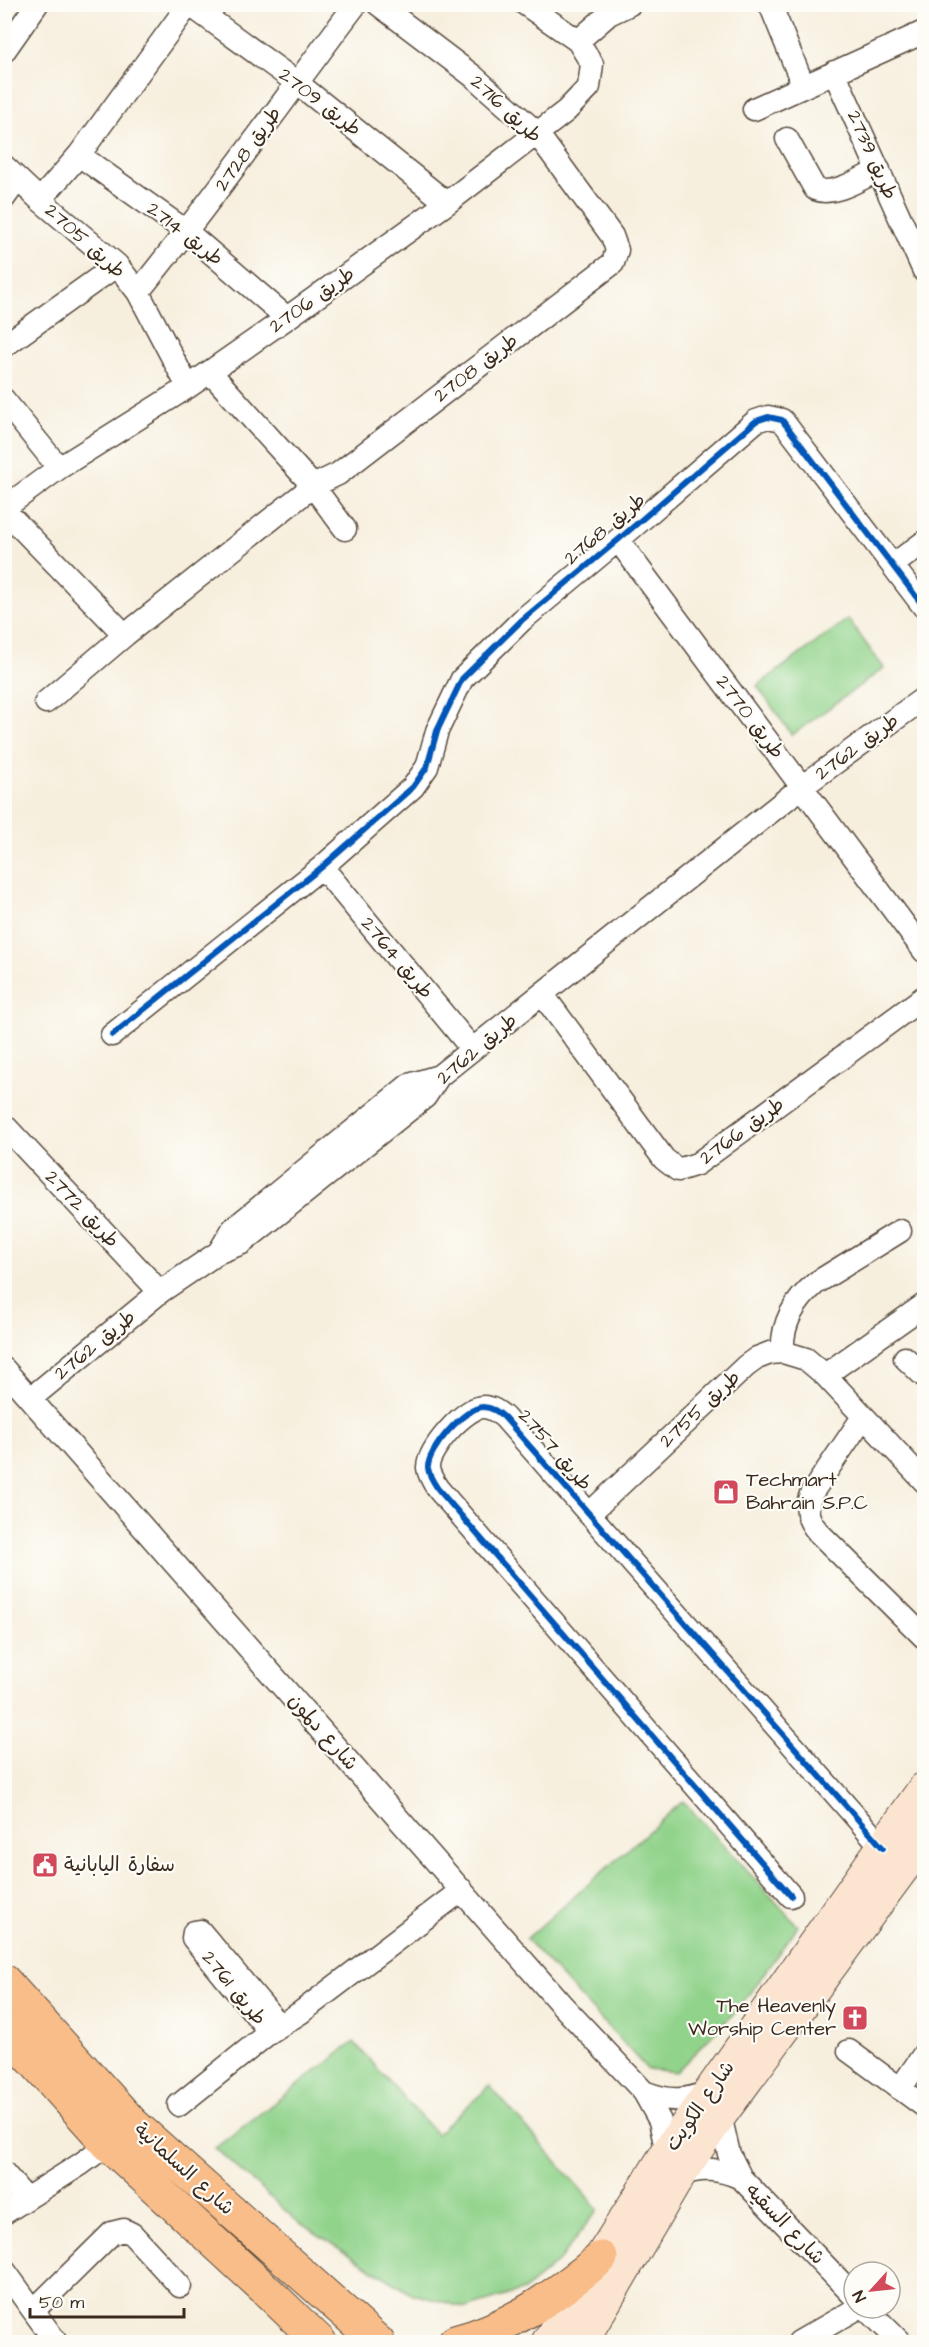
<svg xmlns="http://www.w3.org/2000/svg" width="929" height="2347" font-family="'Architects Daughter','Playpen Sans Arabic',sans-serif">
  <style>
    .green { fill: #91d38b; stroke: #667e54; stroke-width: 1.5 }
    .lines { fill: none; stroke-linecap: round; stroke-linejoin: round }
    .minor-casing { stroke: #57483b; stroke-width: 25 }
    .secondary-casing { stroke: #57483b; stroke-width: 35 }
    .primary-casing { stroke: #57483b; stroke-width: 35 }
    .minor { stroke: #fff; stroke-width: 22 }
    .secondary { stroke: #fce5d0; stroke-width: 33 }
    .primary { stroke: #f8bd89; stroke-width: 33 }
    .cycleway-casing { stroke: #fdfcf7; stroke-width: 10 }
    .cycleway { stroke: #0057b8; stroke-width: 6 }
    .labels { text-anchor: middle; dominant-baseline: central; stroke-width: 4.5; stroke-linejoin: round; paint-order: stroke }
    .street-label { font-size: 20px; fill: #3b2a1e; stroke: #fdfcf7 }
    .poi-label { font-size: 20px; fill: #3b2a1e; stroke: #fdfcf7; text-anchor: start }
  </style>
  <rect width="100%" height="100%" fill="#fdfcf7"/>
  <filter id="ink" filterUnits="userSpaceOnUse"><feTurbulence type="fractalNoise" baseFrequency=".0167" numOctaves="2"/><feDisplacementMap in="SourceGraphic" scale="12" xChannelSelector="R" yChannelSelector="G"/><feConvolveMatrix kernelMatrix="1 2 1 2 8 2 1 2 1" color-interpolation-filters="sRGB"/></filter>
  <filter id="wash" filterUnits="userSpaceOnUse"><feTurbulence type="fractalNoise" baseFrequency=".008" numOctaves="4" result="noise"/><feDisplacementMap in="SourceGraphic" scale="24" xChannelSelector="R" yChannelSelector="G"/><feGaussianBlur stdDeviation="1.35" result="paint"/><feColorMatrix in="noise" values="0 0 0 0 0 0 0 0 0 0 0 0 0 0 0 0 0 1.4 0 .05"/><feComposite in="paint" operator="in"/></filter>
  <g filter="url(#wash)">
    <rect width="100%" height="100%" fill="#f7efde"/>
    <path class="green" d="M848 619 884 668 792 735 757 686Z
      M683 1801 798 1926 739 2008 676 2072 647 2069 526 1939Z
      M354 2042 436 2134 490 2086 598 2209 559 2261 524 2290 466 2308 410 2293 298 2222 215 2148Z"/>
  </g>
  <g filter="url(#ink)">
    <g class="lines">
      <defs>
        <path id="minor" d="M770 4 803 85
          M578 41 609 14 630 4
          M4 51 37 4
          M834 72 924 271
          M754 109 924 32
          M787 139 815 189C833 197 862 178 879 170
          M79 155 187 232 287 318
          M4 166 40 200 117 265 138 292 188 387
          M4 198 18 179
          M40 200 79 155 189 4 296 82 447 203
          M138 292C214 199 283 100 356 4
          M4 346 117 265
          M210 372 313 486 345 529
          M4 400 59 468
          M4 508 59 468 188 387 287 318 447 203 566 111 589 87 592 64 578 41 525 4
          M4 510 125 635
          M618 540 924 951
          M894 564 924 542
          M46 702 125 635 313 486 338 474 613 263 617 250 612 236 536 132 473 76 378 4
          M322 867 472 1049
          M543 995 664 1159 678 1170 697 1164 924 997
          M112 1035 322 867 413 787 427 767 437 731 462 679 522 620 618 540 756 421 768 417 782 420 924 607
          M4 1125 160 1292
          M219 1252 233 1229 409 1085 439 1076
          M783 1352C781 1324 795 1301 816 1283L900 1231
          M905 1358 924 1376
          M4 1369 561 2004 644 2092 660 2121 667 2153
          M825 1375 924 1305
          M31 1398 160 1292 219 1252 242 1243 425 1097 439 1076 803 786 924 698
          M863 1417 811 1494C805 1510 807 1519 818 1532L924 1637
          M589 1514 746 1366 757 1358 770 1353 783 1352 806 1359 825 1375 924 1481
          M791 1896 438 1489C434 1483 429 1476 428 1468 427 1450 465 1407 483 1407 492 1407 498 1412 504 1417L883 1848
          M270 2032 193 1938 194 1932 200 1931 279 2025
          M849 2051 924 2106
          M900 2089 924 2054
          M644 2092C669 2102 687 2102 711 2090
          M179 2105 270 2032 300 2013 462 1890
          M720 2115 729 2154 741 2178 854 2296
          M4 2173 26 2199
          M679 2175C701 2167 719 2168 741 2178
          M4 2213 81 2164 108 2144
          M4 2270 56 2342
          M866 2308 900 2342
          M34 2310 112 2233 124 2230 132 2234 180 2286
          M799 2342 858 2308"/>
        <path id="secondary" d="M548 2342 667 2153 924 1789
          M581 2342 679 2175 720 2115 924 1839"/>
        <path id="primary" d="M4 1981 132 2123 378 2342
          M4 2028 108 2144 265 2289 320 2342
          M455 2342C510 2328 558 2294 601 2258"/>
      </defs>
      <use href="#minor" class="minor-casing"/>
      <use href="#secondary" class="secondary-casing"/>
      <use href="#primary" class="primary-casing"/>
      <use href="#minor" class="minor"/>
      <use href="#secondary" class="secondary"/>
      <use href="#primary" class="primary"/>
      <defs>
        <path id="cycleway" d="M112 1035 322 867 413 787 427 767 437 731 462 679 522 620 618 540 756 421 768 417 782 420 924 607
          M791 1896 438 1489C434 1483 429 1476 428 1468 427 1450 465 1407 483 1407 492 1407 498 1412 504 1417L883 1848"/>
      </defs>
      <use href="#cycleway" class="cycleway-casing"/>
      <use href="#cycleway" class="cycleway"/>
    </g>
  </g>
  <defs>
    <symbol id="shop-square" viewBox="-11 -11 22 22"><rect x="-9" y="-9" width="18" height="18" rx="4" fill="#d1495b" stroke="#fdfcf7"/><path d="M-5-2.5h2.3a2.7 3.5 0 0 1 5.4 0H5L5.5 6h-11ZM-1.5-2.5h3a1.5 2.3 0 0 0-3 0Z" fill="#fff"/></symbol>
    <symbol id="civic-square" viewBox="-11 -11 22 22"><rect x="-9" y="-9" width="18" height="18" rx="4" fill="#d1495b" stroke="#fdfcf7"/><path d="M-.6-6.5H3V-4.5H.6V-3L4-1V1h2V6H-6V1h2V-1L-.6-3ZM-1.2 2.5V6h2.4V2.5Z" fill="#fff"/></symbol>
    <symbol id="church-square" viewBox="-11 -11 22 22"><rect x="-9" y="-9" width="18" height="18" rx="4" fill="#d1495b" stroke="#fdfcf7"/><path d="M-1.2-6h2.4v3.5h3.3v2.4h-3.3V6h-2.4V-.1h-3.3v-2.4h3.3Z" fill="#fff"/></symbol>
  </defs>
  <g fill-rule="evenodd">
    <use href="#shop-square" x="711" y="1477" width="30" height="30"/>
    <use href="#civic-square" x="30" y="1850" width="30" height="30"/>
    <use href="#church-square" x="840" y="2003" width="30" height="30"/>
  </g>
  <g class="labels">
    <g class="street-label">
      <text transform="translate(320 102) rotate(38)">طريق 2709</text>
      <text transform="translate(506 109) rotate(43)">طريق 2716</text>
      <text transform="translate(248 149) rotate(-54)">طريق 2728</text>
      <text transform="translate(872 155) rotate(66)">طريق 2739</text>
      <text transform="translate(185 234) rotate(38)">طريق 2714</text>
      <text transform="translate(85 241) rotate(42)">طريق 2705</text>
      <text transform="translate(312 300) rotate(-35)">طريق 2706</text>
      <text transform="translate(476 368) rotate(-37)">طريق 2708</text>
      <text transform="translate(605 529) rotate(-40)">طريق 2768</text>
      <text transform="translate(750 717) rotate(53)">طريق 2770</text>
      <text transform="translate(857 747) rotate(-36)">طريق 2762</text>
      <text transform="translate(397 958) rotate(50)">طريق 2764</text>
      <text transform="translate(477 1049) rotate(-40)">طريق 2762</text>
      <text transform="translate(742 1131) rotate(-36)">طريق 2766</text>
      <text transform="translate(82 1209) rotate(47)">طريق 2772</text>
      <text transform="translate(95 1345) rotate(-39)">طريق 2762</text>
      <text transform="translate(700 1409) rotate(-43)">طريق 2755</text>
      <text transform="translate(555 1450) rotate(49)">طريق 2757</text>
      <text transform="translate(323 1732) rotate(49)">شارع دلمون</text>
      <text transform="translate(234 1988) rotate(51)">طريق 2761</text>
      <text transform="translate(700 2106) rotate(-55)">شارع الكويت</text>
      <text transform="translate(184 2169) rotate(42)">شارع السلمانية</text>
      <text transform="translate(785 2224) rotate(46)">شارع السقيه</text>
    </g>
    <g class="poi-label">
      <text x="746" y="1480">Techmart<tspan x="746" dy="23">Bahrain S.P.C</tspan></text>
      <text x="64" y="1865">سفارة اليابانية</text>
      <text x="836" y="2006" text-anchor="end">The Heavenly<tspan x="836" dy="23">Worship Center</tspan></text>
    </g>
  </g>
  <rect width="929" height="2347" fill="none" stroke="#fdfcf7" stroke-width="24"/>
  <g transform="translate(872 2290) rotate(243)"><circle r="28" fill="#fdfcf7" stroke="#afa8a0" stroke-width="1.5"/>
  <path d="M0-4.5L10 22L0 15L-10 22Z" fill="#d1495b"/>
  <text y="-9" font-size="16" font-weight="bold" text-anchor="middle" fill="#3b2a1e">N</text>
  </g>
  <path d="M30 2308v9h154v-9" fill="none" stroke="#3b2a1e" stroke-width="3"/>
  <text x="39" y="2308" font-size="18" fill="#3b2a1e" stroke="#fdfcf7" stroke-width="4.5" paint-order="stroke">50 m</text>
</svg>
